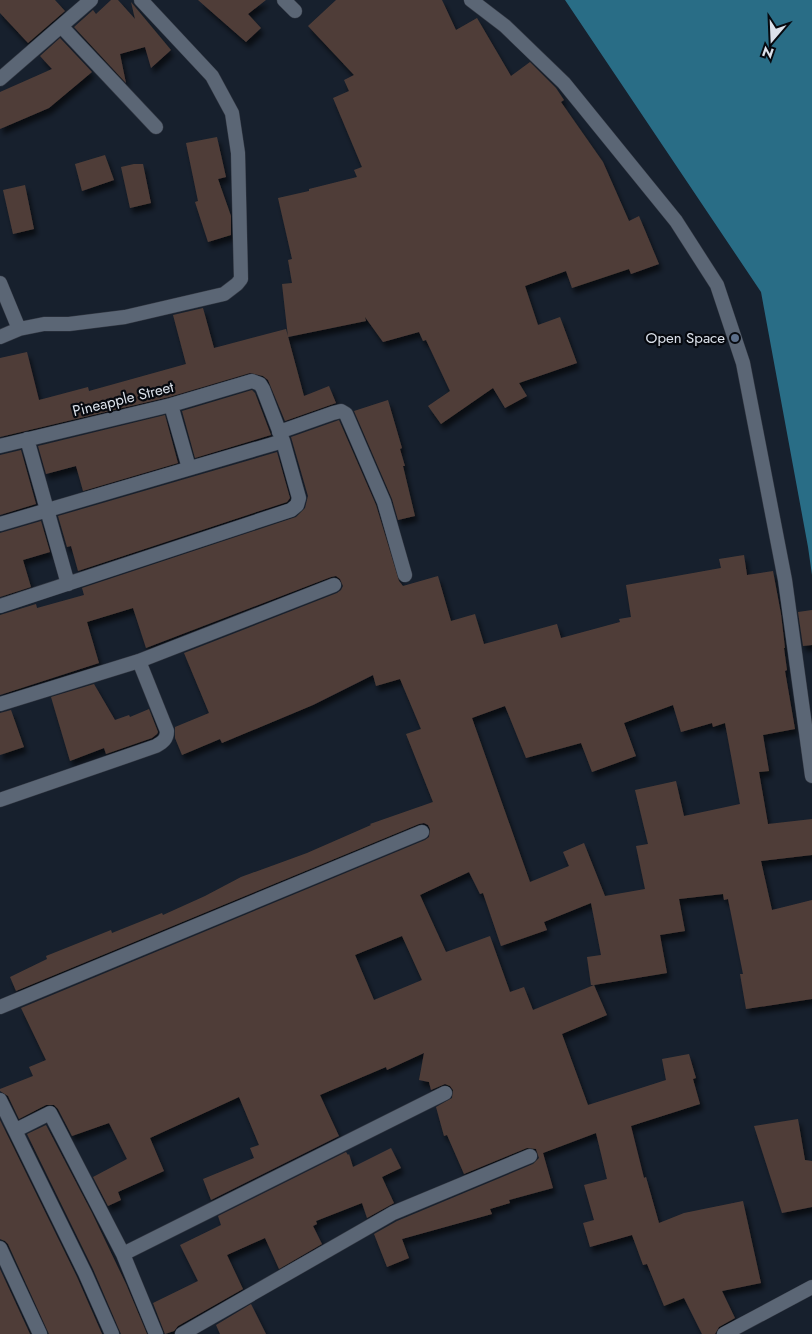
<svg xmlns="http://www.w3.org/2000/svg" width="812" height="1334" font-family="Jost,sans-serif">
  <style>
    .water { fill: #296d86 }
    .building { fill: #503e38; fill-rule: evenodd; filter: url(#shadow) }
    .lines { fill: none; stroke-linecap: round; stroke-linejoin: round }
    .minor-casing { stroke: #343944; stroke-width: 15 }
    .minor { stroke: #5b6675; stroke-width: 14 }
    .service-dot { fill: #5c6f8a; stroke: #06090f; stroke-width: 2 }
    .labels { text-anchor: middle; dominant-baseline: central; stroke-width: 4.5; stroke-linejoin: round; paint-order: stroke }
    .poi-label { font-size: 15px; fill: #dce2eb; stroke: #06090f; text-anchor: end }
    .street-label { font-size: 15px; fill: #dce2eb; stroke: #06090f }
  </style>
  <defs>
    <filter id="shadow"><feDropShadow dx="3" dy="5.5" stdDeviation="2.5" flood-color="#0009"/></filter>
  </defs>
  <rect width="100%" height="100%" fill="#17202d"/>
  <path class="water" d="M565 0H812V575L808 547 761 292Z"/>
  <path class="building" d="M0 0H55L65 11 28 43 0 13Z
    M111 0H118L135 19 131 2 171 50 151 68 145 47 120 54 126 83 74 27 93 10 96 14Z
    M198 0H266L248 14 261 28 246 42Z
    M336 0H442L456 30 477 18 511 76 530 62 556 88 564 100 561 102 603 162 629 221 639 216 659 264 631 274 629 269 572 288 566 271 525 286 538 325 560 317 577 363 519 383 527 396 505 408 493 388 441 424 428 406 450 391 426 340 423 341 419 332 383 342 365 317 366 321 288 337 282 284 292 283 288 260 292 259 278 198 309 191V189L357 177 354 170 362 167 333 98 349 91 344 80 354 75 308 26Z
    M60 38 92 72 49 108 0 129V92L52 69 40 56Z
    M217 137 226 177 218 179 231 216V235L208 242 195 202 198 201 186 143Z
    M105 155 114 180 82 191 75 164Z
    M134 164H143L151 203 130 208 121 167Z
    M25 185 34 229 13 234 3 190Z
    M203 308 214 348 286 329 304 396 329 386 336 403 285 421 268 380 263 376 250 373 169 397 0 437V358L27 352 39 400 88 387 89 391 186 364 173 315Z
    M252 390 255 393 271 435 195 458 182 411Z
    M388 400 402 448 400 449 405 466H403L415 516 398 520 392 499 354 411Z
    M165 415 178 463 83 491 76 466 46 474 38 446Z
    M339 420 376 505 399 581 403 586 438 576 451 621 475 614 484 644 557 624 561 638 620 622 619 619 631 617 626 585 721 568 719 559 744 555 747 575 773 571 781 614 785 648H784L787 670 785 671 795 729 763 735 769 771 759 772 768 824 812 819V855L761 861 772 910 812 900V999L746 1009 740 974H743L728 899 724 900 723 894 679 899 685 931 660 935 667 973 594 985 607 1015 562 1034 588 1105 666 1080 662 1059 689 1054 696 1078 693 1079 700 1104 631 1126 644 1178 646 1177 659 1223 684 1213 743 1201 761 1283 722 1291 735 1318 719 1327 715 1334H702L684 1298 664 1306 647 1264 643 1265 632 1235 590 1247 583 1223 594 1220 584 1185 607 1179 596 1133 543 1153 553 1188 509 1200 510 1203 490 1209 492 1214 402 1239 409 1258 387 1267 374 1234 397 1221 533 1164 539 1158 536 1149 527 1148 464 1174 447 1135 444 1136 436 1107 452 1098 453 1090 450 1086 445 1084 431 1090 429 1082 419 1080 424 1053 387 1070 386 1067 320 1095 339 1136 211 1200 203 1179 254 1158 250 1148 259 1145 239 1097 150 1138 164 1171 118 1192 121 1200 108 1206 93 1177 127 1159 109 1123 72 1136 58 1109 54 1105H46L19 1119 8 1096 0 1091V1089L33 1076 29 1067 46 1060 21 1008 425 840 429 837 430 829 428 825 424 823 419 824 16 991 10 977 47 959 46 956 111 930 112 933 162 913 163 915 205 896 241 877 307 853 371 825 370 824 433 802 406 734 421 729 400 679 376 686 373 675 313 705 222 743 220 739 182 755 175 738V727L209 713 184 653 337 593 341 590 343 586 340 579 336 576 331 577 146 648 133 608 87 622 99 663 0 695V615L36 604 37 608 84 595 82 588 296 517 305 508 308 496 291 437ZM673 705 681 732 712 723 713 727 725 723 740 804 684 816 676 781 635 790 648 844 636 846 645 889 605 896 584 843 563 852 569 866 530 882 472 718 505 706 526 758 581 743 592 772 636 756 624 723ZM469 872 480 894 483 893 501 946 547 930 544 922 591 903 601 955 587 957 591 985H594L533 1010 524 987 510 992 490 936 446 952 420 895ZM402 936 422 980 374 1000 355 955Z
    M21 450 36 504 0 515V455Z
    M277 452 290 498 287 502 78 571 71 546 67 547 58 516Z
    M41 521 50 552 23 560 31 587 0 597V533Z
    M812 610V645L803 646 798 612Z
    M94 684 115 720 129 715 130 717 149 709 158 732 157 734 152 738 106 754 104 748 70 761 51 697Z
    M11 710 24 747 0 755V713Z
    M798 1119 805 1160 812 1161V1207L782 1213 754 1126Z
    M0 1120 77 1277 102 1334H49L8 1244 5 1241 0 1239Z
    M46 1125 92 1213 126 1284 147 1334H121L93 1269 27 1134Z
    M391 1148 401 1168 382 1177 394 1203 367 1218 362 1203 316 1221 317 1224 313 1226 322 1244 279 1269 265 1238 227 1255 243 1289 178 1326 174 1331 165 1334 153 1303 198 1281 180 1245 221 1225 218 1216 346 1152 348 1155 349 1154 353 1167Z
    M0 1269 30 1334H0Z
    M251 1304 266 1334H220L216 1325Z"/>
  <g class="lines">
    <defs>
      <path id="minor" d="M284 0 295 11
        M471 0 505 26 564 83 676 221 717 285 743 363 785 580 812 776
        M61 26 156 127
        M0 79 91 0
        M0 283 19 329 44 324H69L125 317 224 294 237 284 241 279 238 153 232 113 212 76 141 0
        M0 337 19 329
        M171 405 189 468
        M279 432 333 413 341 411 346 414 384 502 405 575
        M27 439 68 584
        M0 446 171 405 252 381 260 384 263 389 283 441 299 498 297 505 291 510 0 606
        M0 524 283 441
        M0 704 139 661 334 585
        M0 800 156 746C163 742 167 739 167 731L139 661
        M0 1007 422 832
        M0 1100 85 1273 112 1334
        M16 1130 50 1113 123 1254 156 1334
        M0 1248 40 1334
        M123 1254 445 1093
        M182 1334 393 1213 530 1156
        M724 1334 812 1287"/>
    </defs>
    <use href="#minor" class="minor-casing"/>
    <use href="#minor" class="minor"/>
  </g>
  <circle class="service-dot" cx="735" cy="338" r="5"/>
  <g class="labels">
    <g class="poi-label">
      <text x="725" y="338">Open Space</text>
    </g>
    <g class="street-label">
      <text transform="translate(123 399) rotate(-14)">Pineapple Street</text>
    </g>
  </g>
  <g transform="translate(772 40) rotate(199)" stroke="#06090f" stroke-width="4" paint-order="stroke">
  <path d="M0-4L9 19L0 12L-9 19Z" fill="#dce2eb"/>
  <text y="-8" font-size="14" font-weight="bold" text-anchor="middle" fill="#dce2eb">N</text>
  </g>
</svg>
